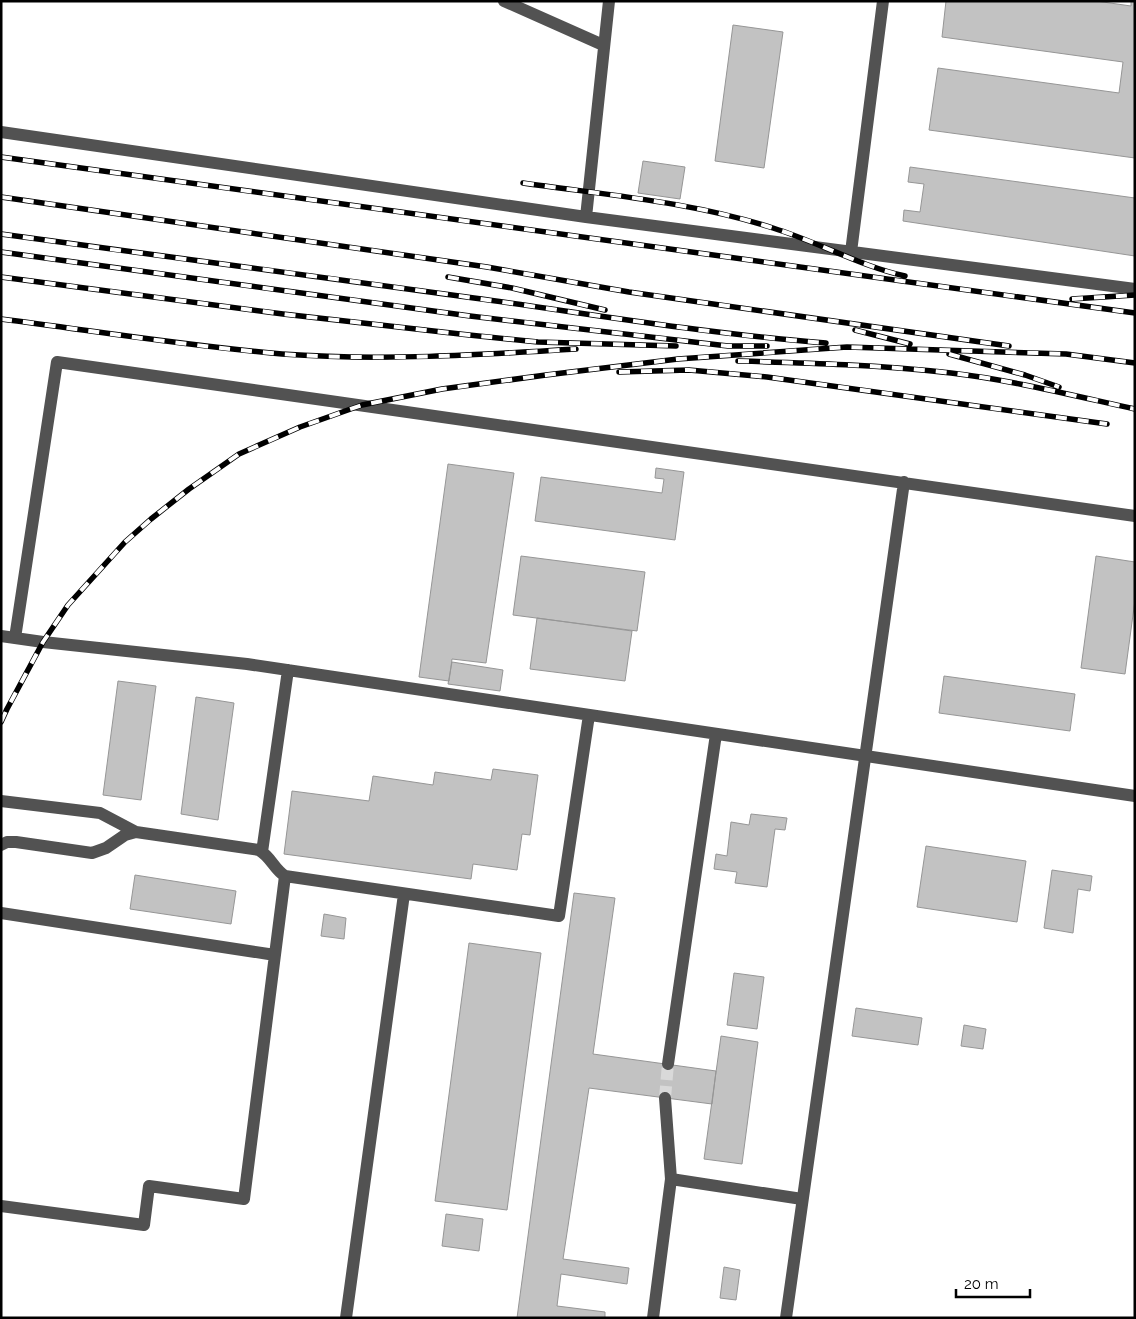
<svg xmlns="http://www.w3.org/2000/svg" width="1136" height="1319" font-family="Raleway,sans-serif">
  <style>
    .building { fill: #c2c2c2; stroke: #969696 }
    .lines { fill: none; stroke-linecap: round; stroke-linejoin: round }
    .minor-tunnel { stroke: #d9d9d9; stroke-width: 12; stroke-dasharray: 12 6; stroke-linecap: butt }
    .minor { stroke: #525252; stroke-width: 12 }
    .rail-casing { stroke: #000; stroke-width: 5.5 }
    .rail { stroke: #fff; stroke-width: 4; stroke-dasharray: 11; stroke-linecap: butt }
  </style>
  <rect width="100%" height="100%" fill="#fff"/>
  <path class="building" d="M946 1H1096L1131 6V1H1135V158L929 130 938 68 1119 93 1123 62 942 37Z
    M733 25 783 32 764 168 715 161Z
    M643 161 685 167 680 199 638 193Z
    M910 167 1135 198V256L903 221 904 210 920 212 924 184 908 182Z
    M448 464 514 473 486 663 452 659 449 681 419 677Z
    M656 468 684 472 675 540 535 521 541 477 662 493 664 479 655 478Z
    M521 556 645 572 637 631 513 615Z
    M1096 556 1135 562V600L1125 674 1081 668Z
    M537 618 632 631 625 681 530 669Z
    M452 662 503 670 500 691 448 684Z
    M944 676 1075 694 1070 731 939 713Z
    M118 681 156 686 141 800 103 795Z
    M196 697 234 703 218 820 181 814Z
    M493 769 538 775 530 835 522 834 517 870 473 864 471 879 284 854 292 791 369 801 373 776 433 785 435 772 491 780Z
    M751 814 787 818 785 830 775 829 767 887 735 883 737 872 714 869 716 854 727 856 731 822 749 825Z
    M926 846 1026 861 1017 922 917 907Z
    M1052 870 1092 876 1090 891 1078 889 1073 933 1044 928Z
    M135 875 236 891 231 924 130 909Z
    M574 893 615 898 593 1054 716 1071 712 1104 589 1088 563 1259 629 1268 627 1284 561 1274 557 1306 605 1312V1318H517Z
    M324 914 346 918 344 939 321 936Z
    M469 943 541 953 507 1210 435 1201Z
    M734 973 764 977 757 1029 727 1025Z
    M856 1008 922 1018 918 1045 852 1036Z
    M964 1025 986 1029 983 1049 961 1046Z
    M721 1036 758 1042 742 1164 704 1159Z
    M446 1214 483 1219 479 1251 442 1246Z
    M724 1267 740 1270 736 1300 720 1298Z"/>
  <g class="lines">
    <path class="minor-tunnel" d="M665 1098 668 1064"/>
    <path class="minor" d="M504 1 603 45
      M1 132 586 217 1135 289
      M586 217 609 1
      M851 252 883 1
      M1 636 43 642 247 664 1135 796
      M15 638 57 362 1135 516
      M1 801 100 813 136 832
      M1 845 7 842H16L92 853 106 848 125 835 136 832 259 850C271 857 274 869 285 876L559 916 589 715
      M262 852 288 670
      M1 913 275 955
      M668 1064 716 734
      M671 1179 802 1199
      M1 1206 144 1225 149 1186 244 1199 285 876
      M346 1318 404 894
      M653 1318 671 1179 665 1098
      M786 1318 904 482"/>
    <defs>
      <path id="rail" d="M1 157 1135 313
        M523 183C607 195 693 202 773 228 818 242 860 266 905 276
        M1 197 487 267 629 292 1009 346
        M1 234C159 256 316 276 474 298 591 314 708 334 826 343
        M1 252 470 316 728 346H767
        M1 277 283 314 469 335 538 342 676 346
        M448 277 512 288 605 310
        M1072 299 1135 295
        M1 319C95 331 188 346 282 354 380 361 478 355 576 349
        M855 330 910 344
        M949 354 1025 375 1059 387
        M738 361C809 363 881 365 951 373 1012 380 1075 396 1135 409
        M619 372 689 370 767 377 1107 424
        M1 722 7 709 43 642 68 605 125 542 151 519 189 489 239 454 300 427 362 405 442 389 546 375 678 359 847 347 1066 354 1135 363"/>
    </defs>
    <use href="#rail" class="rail-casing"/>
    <use href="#rail" class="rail"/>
  </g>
  <rect width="1136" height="1319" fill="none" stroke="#000000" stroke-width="5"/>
  <path d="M956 1289v8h74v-8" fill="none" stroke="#000000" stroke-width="2.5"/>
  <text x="964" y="1289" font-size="15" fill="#000000" stroke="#ffffff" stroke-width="4" paint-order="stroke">20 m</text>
</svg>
